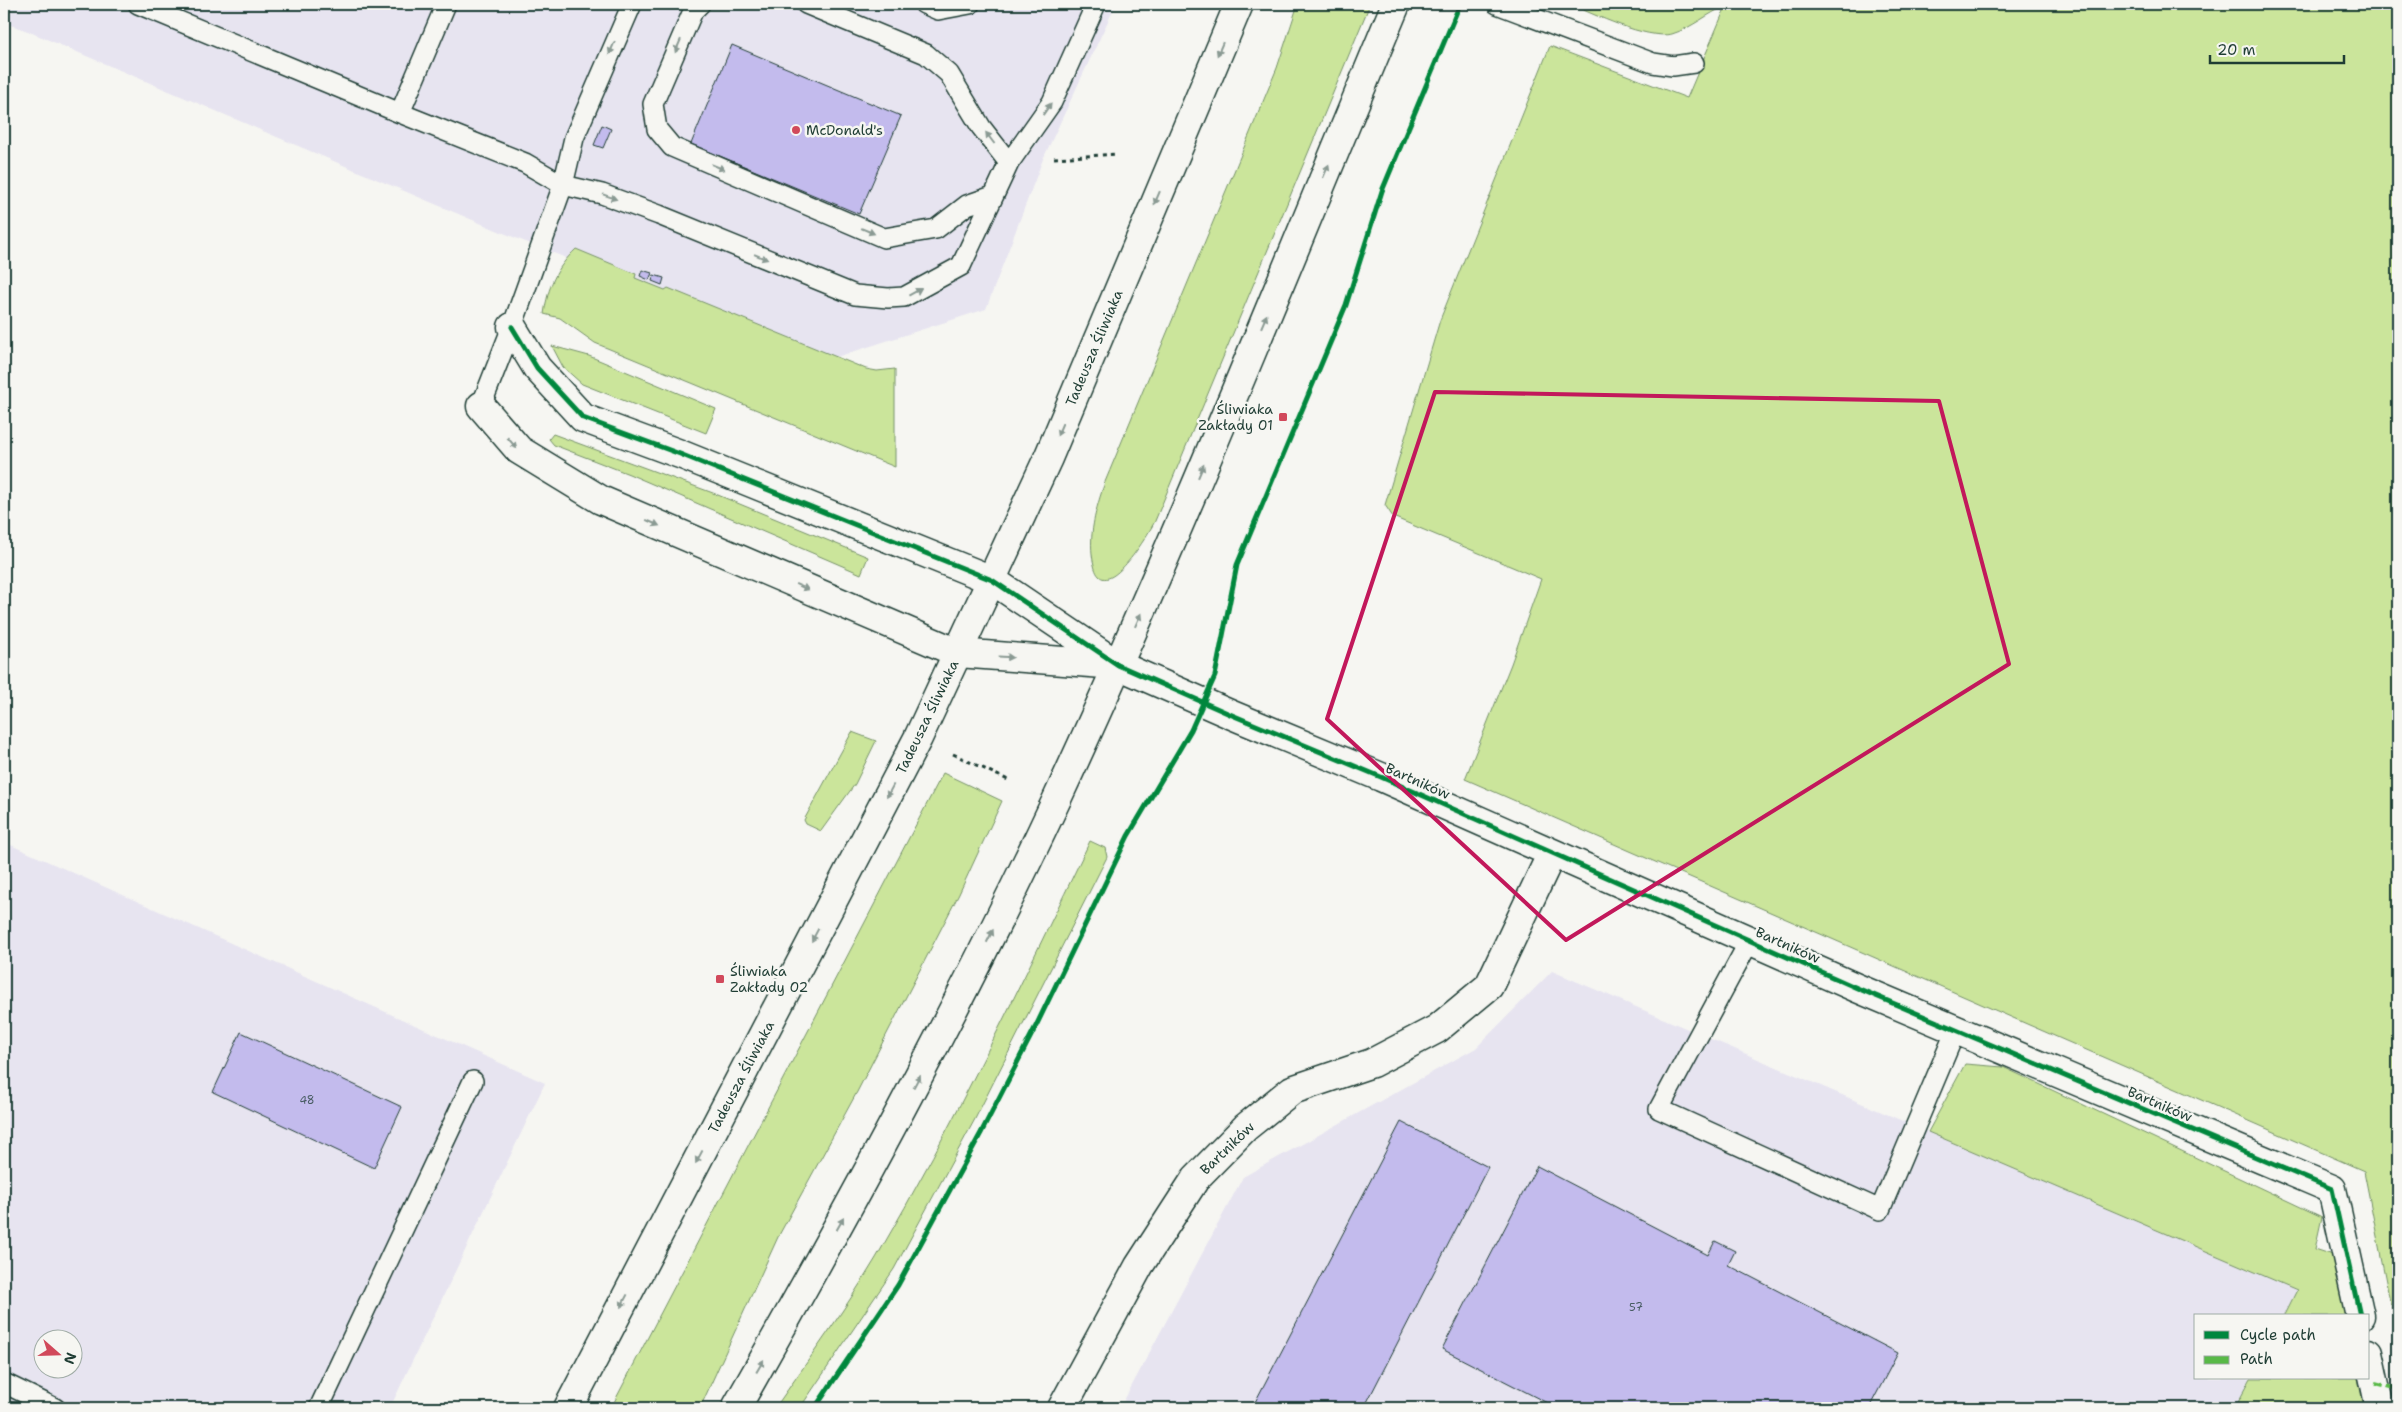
<svg xmlns="http://www.w3.org/2000/svg" width="2402" height="1412" font-family="'Shantell Sans',sans-serif">
  <style>
    .built { fill: #e7e4f0; fill-rule: evenodd }
    .green { fill: #cbe59b; stroke: #759168 }
    .building { fill: #c3bbed; stroke: #1f3d34 }
    .lines { fill: none; stroke-linecap: round; stroke-linejoin: round }
    .service-casing { stroke: #1f3d34; stroke-width: 22 }
    .minor-casing { stroke: #1f3d34; stroke-width: 31 }
    .primary-casing { stroke: #1f3d34; stroke-width: 31 }
    .path { stroke: #1f3d34; stroke-width: 3; stroke-dasharray: 4 4; stroke-linecap: butt }
    .service { stroke: #f6f6f2; stroke-width: 19 }
    .minor { stroke: #f6f6f2; stroke-width: 28 }
    .primary { stroke: #f6f6f2; stroke-width: 28 }
    .quiet { stroke: #58b947; stroke-width: 4; stroke-dasharray: 8 4; stroke-linecap: butt }
    .cycleway-casing { stroke: #f6f6f2; stroke-width: 8 }
    .cycleway { stroke: #00873e; stroke-width: 5 }
    .oneway { fill: #8a9a93 }
    .marked { fill: none; stroke: #c2185b; stroke-width: 4; stroke-linejoin: round }
    .poi-dot { fill: #d1495b; stroke: #f6f6f2; stroke-width: 2 }
    .labels { text-anchor: middle; dominant-baseline: central; stroke-width: 5; stroke-linejoin: round; paint-order: stroke }
    .number-label { font-size: 11px; fill: #485c62 }
    .poi-label { font-size: 14px; fill: #1f3d34; stroke: #f6f6f2; text-anchor: start }
    .street-label { font-size: 14px; fill: #1f3d34; stroke: #f6f6f2 }
  </style>
  <rect width="100%" height="100%" fill="#f6f6f2"/>
  <filter id="ink" filterUnits="userSpaceOnUse"><feTurbulence type="fractalNoise" baseFrequency=".02" numOctaves="2"/><feDisplacementMap in="SourceGraphic" scale="10" xChannelSelector="R" yChannelSelector="G"/><feConvolveMatrix kernelMatrix="1 2 1 2 8 2 1 2 1" color-interpolation-filters="sRGB"/></filter>
  <g filter="url(#ink)">
    <path class="built" d="M4 4H1116L1043 159 986 309 824 361 501 232 25 30 4 23Z
      M4 842 545 1083 390 1408H4ZM42 1340H72V1370H42Z
      M1552 971 2298 1290 2284 1316H2196V1378H2251L2235 1408H1120L1243 1177 1476 1048Z"/>
    <path class="green" d="M1298 4H1370L1155 521C1149 533 1104 609 1094 565 1087 538 1096 508 1105 482L1277 68Z
      M1569 4H2398V1342L2364 1171 1465 779 1511 664 1541 579 1393 517 1385 505 1440 320 1550 46 1687 98 1726 6C1708 13 1692 28 1672 34 1646 40 1594 14 1569 4Z
      M576 249 636 274 635 278 665 290 668 288 866 369 877 371 895 369V467L595 343 560 318 544 314C548 287 556 268 576 249Z
      M552 346 589 356 716 409 706 433 582 384 563 367Z
      M553 434 713 493 868 557 861 574 629 474 554 445 549 439Z
      M852 732 876 741 855 784 821 831 806 824 804 820Z
      M943 773 1002 801 959 894 857 1092 778 1237 700 1408H611Z
      M1090 841 1105 848 1107 857 975 1119 894 1269 800 1408H775C809 1359 845 1310 876 1258 954 1125 1023 980 1090 841Z
      M1965 1064 2003 1067 2322 1217 2315 1249 2333 1255 2346 1316H2284L2297 1290 1928 1132Z
      M2251 1378H2358L2364 1408H2235Z"/>
    <path class="building" d="M732 45 901 116 859 214 691 144Z
      M602 125 611 129 603 148 594 145Z
      M642 270 652 273 649 280 640 276Z
      M654 275 664 278 662 285 652 281Z
      M241 1032 402 1107 374 1168 213 1092Z
      M1401 1122 1488 1167 1364 1408H1252Z
      M1537 1166 1708 1255 1715 1241 1735 1251 1728 1265 1898 1353 1869 1408H1557L1442 1349Z"/>
    <g class="lines">
      <defs>
        <path id="service" d="M138 4 400 113 446 4
          M700 4 693 11 653 104 657 129 672 147 884 238 936 229 967 205 993 196
          M924 4 938 10 970 4
          M1497 4 1653 63 1673 66 1694 63
          M400 113 525 163 563 185 602 194 659 215 855 295 888 298 904 297 961 266 1009 163 981 127 949 74 926 54 806 4
          M1009 163 1052 102 1096 4
          M481 406 512 327 563 185 574 138 632 4
          M1750 940 1659 1109 1880 1210 1956 1030
          M4 1383 55 1408
          M319 1408 473 1081"/>
        <path id="minor" d="M512 327 537 368 583 418 680 454 992 580 1118 665 1232 715 1381 777 1857 988 2332 1189 2360 1316
          M481 406 519 450 601 500 958 653 1117 665
          M2368 1353 2380 1408
          M1062 1408 1139 1266 1196 1178 1246 1127 1292 1090 1372 1063 1437 1029 1489 986 1552 853"/>
        <path id="primary" d="M568 1408 918 738 1048 458 1239 4
          M736 1408C849 1209 959 1008 1056 801 1178 539 1285 270 1396 4"/>
      </defs>
      <use href="#service" class="service-casing"/>
      <use href="#minor" class="minor-casing"/>
      <use href="#primary" class="primary-casing"/>
      <path class="path" d="M1054 158 1116 154
        M953 754 1010 781"/>
      <use href="#service" class="service"/>
      <use href="#minor" class="minor"/>
      <use href="#primary" class="primary"/>
      <path class="quiet" d="M2375 1383 2398 1389"/>
      <defs>
        <path id="cycleway" d="M512 327 537 368 583 418 680 454 992 580 1118 665 1232 715 1381 777 1857 988 2332 1189 2360 1316
          M815 1408 898 1285 981 1133 1035 1028 1128 836 1191 730 1215 676 1237 565 1346 305 1382 191 1460 4"/>
      </defs>
      <use href="#cycleway" class="cycleway-casing"/>
      <use href="#cycleway" class="cycleway"/>
    </g>
    <defs><path id="oneway-solid" d="M-6-.8H1V-3.2L6.5 0L1 3.2V.8H-6Z" transform="scale(1.25)"/></defs>
    <g class="oneway">
      <use href="#oneway-solid" transform="translate(678 46) rotate(113)"/>
      <use href="#oneway-solid" transform="translate(612 48) rotate(113)"/>
      <use href="#oneway-solid" transform="translate(1220 49) rotate(113)"/>
      <use href="#oneway-solid" transform="translate(1047 109) rotate(-55)"/>
      <use href="#oneway-solid" transform="translate(990 138) rotate(-127)"/>
      <use href="#oneway-solid" transform="translate(718 167) rotate(23)"/>
      <use href="#oneway-solid" transform="translate(1326 171) rotate(-67)"/>
      <use href="#oneway-solid" transform="translate(610 197) rotate(20)"/>
      <use href="#oneway-solid" transform="translate(1157 198) rotate(113)"/>
      <use href="#oneway-solid" transform="translate(868 231) rotate(23)"/>
      <use href="#oneway-solid" transform="translate(761 257) rotate(22)"/>
      <use href="#oneway-solid" transform="translate(915 292) rotate(-29)"/>
      <use href="#oneway-solid" transform="translate(1264 321) rotate(-67)"/>
      <use href="#oneway-solid" transform="translate(1060 429) rotate(113)"/>
      <use href="#oneway-solid" transform="translate(512 443) rotate(50)"/>
      <use href="#oneway-solid" transform="translate(1201 471) rotate(-67)"/>
      <use href="#oneway-solid" transform="translate(653 523) rotate(24)"/>
      <use href="#oneway-solid" transform="translate(802 587) rotate(24)"/>
      <use href="#oneway-solid" transform="translate(1138 620) rotate(-66)"/>
      <use href="#oneway-solid" transform="translate(1006 657) rotate(4)"/>
      <use href="#oneway-solid" transform="translate(890 791) rotate(118)"/>
      <use href="#oneway-solid" transform="translate(815 935) rotate(118)"/>
      <use href="#oneway-solid" transform="translate(990 936) rotate(-64)"/>
      <use href="#oneway-solid" transform="translate(917 1081) rotate(-62)"/>
      <use href="#oneway-solid" transform="translate(699 1157) rotate(118)"/>
      <use href="#oneway-solid" transform="translate(840 1224) rotate(-61)"/>
      <use href="#oneway-solid" transform="translate(624 1301) rotate(118)"/>
      <use href="#oneway-solid" transform="translate(760 1366) rotate(-60)"/>
    </g>
  </g>
  <path class="marked" d="M1435 392 1939 401 2009 664 1566 940 1327 719Z"/>
  <g class="poi-dot">
    <circle cx="796" cy="130" r="5"/>
    <rect x="1278" y="412" width="10" height="10" rx="2.5"/>
    <rect x="715" y="974" width="10" height="10" rx="2.5"/>
  </g>
  <g class="labels">
    <g class="number-label">
      <text x="307" y="1100">48</text>
      <text x="1636" y="1307">57</text>
    </g>
    <g class="poi-label">
      <text x="806" y="130">McDonald's</text>
      <text x="1273" y="409" text-anchor="end">Śliwiaka<tspan x="1273" dy="16">Zakłady 01</tspan></text>
      <text x="730" y="971">Śliwiaka<tspan x="730" dy="16">Zakłady 02</tspan></text>
    </g>
    <g class="street-label">
      <text transform="translate(1094 348) rotate(-67)">Tadeusza Śliwiaka</text>
      <text transform="translate(927 717) rotate(-64)">Tadeusza Śliwiaka</text>
      <text transform="translate(1418 781) rotate(24)">Bartników</text>
      <text transform="translate(1788 945) rotate(24)">Bartników</text>
      <text transform="translate(741 1077) rotate(-62)">Tadeusza Śliwiaka</text>
      <text transform="translate(2160 1104) rotate(23)">Bartników</text>
      <text transform="translate(1227 1148) rotate(-44)">Bartników</text>
    </g>
  </g>
  <rect width="2402" height="1412" fill="none" stroke="#f6f6f2" stroke-width="20"/>
  <rect x="10" y="10" width="2382" height="1392" fill="none" stroke="#1f3d34" stroke-width="2" filter="url(#ink)"/>
  <rect x="2194" y="1314" width="175" height="65" fill="#f6f6f2" stroke="#a0aca6"/>
  <rect x="2204" y="1331" width="25" height="8" fill="#00873e" stroke="#a0aca6"/>
  <text x="2240" y="1340" font-size="15" fill="#1f3d34">Cycle path</text>
  <rect x="2204" y="1356" width="25" height="8" fill="#58b947" stroke="#a0aca6"/>
  <text x="2240" y="1364" font-size="15" fill="#1f3d34">Path</text>
  <g transform="translate(58 1354) rotate(110)"><circle r="24" fill="#f6f6f2" stroke="#a0aca6"/>
  <path d="M0-4L9 19L0 12L-9 19Z" fill="#d1495b"/>
  <text y="-8" font-size="14" font-weight="bold" text-anchor="middle" fill="#1f3d34">N</text>
  </g>
  <path d="M2210 55v8h134v-8" fill="none" stroke="#1f3d34" stroke-width="2.5"/>
  <text x="2217" y="55" font-size="15" fill="#1f3d34" stroke="#f6f6f2" stroke-width="4" paint-order="stroke">20 m</text>
</svg>
